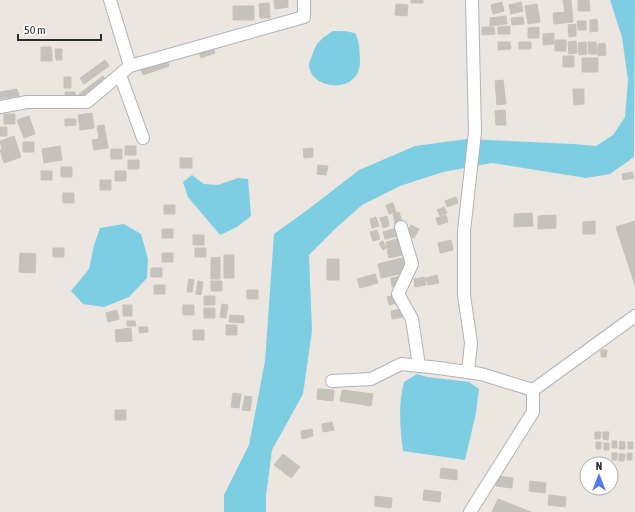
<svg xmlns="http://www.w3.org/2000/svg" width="635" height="512" font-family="'Asap Condensed',sans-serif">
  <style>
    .water { fill: #7ecee3 }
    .building { fill: #c5c1bb; stroke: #c7c1b9 }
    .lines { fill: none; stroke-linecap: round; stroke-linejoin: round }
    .minor-casing { stroke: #b0b2bb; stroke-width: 14 }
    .minor { stroke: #fff; stroke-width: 12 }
  </style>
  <rect width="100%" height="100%" fill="#ece6e0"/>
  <path class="water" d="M610 0H635L634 157 610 174 586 178 492 163 443 172 400 186 362 205 336 228 309 255 312 331 303 394 272 450 266 496V512H224V495L249 445 265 361 274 234 310 208 359 170 415 146 467 139 573 144 596 146 613 135 625 117 628 80 622 37Z
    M333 31H344L355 33C360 41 359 50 360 60 361 96 310 90 309 65 309 62 311 58 312 56 314 50 316 44 321 40 324 36 329 34 333 31Z
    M192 175 204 184 218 185 238 178 248 179 251 216 237 227 220 235 188 197 183 182Z
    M124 224 141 234 148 259 147 278 129 297 104 307 83 304 71 291 89 269 94 245 100 228Z
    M417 374 427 377 469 382 479 389 476 413 465 460 403 451C400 428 398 404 404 382Z"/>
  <path class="building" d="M274 0H288V7L275 9Z
    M411 0H423V3H411Z
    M563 0H571L573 22 554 24 553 13 565 12Z
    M578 0H589L590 11H578Z
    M502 2 504 11 493 14 491 5Z
    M521 2 523 11 511 14 509 5Z
    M269 3 270 18H260L259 4Z
    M396 4 408 5 407 16 395 15Z
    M537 4 540 22 528 24 525 6Z
    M233 6H254V20H233Z
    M506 16 507 24 490 26V18Z
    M523 17 524 24 512 25 511 18Z
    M597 19 598 31 590 32V20Z
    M577 21H586V30H578Z
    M576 24V36L569 37 568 25Z
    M510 26V34H498V27Z
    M482 27H494L495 34 482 35Z
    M539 27V38H528V28Z
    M554 33V44L543 45V34Z
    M555 40H566V51H555Z
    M576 41 577 53 569 54 568 42Z
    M498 42H510L511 49 498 50Z
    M519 42H531V49H519Z
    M586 42 587 54 579 55 578 43Z
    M588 42H596L597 54H589Z
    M605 43 606 55 598 56V44Z
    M212 45 215 53 201 58 198 50Z
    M41 47H51L52 53 41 54Z
    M55 49H62V60H56Z
    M41 54H52V61H41Z
    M563 56H574V67H563Z
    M582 58H598V72H582Z
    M105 60 109 66 84 84 80 78Z
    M167 60 169 66 143 75 141 70Z
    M103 76 107 82 83 100 79 94Z
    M64 77H71V88H64Z
    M503 80 506 104 497 105 495 81Z
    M17 89 19 96 0 99V92Z
    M573 89H584V104L574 105Z
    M65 92H75L76 98 65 99Z
    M505 110 506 125H496L495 111Z
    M92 113 94 128 80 130 78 115Z
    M4 114H15V124H4Z
    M29 116 35 134 24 138 17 120Z
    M65 119H76V125L65 126Z
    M104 125 108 148 94 150 92 140 99 139 97 126Z
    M0 127H7V136H0Z
    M14 136 21 157 4 163 0 150 2 149 0 141Z
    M23 142H34V152H23Z
    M60 146 62 160 44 163 42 149Z
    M125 146H136V155H125Z
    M313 148V157L304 158 303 149Z
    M111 149H122V159H111Z
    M180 158H192V168H180Z
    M128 160H139V169H128Z
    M318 165 328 166 326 175 317 174Z
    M61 167H72V177H61Z
    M41 171H52V180H41Z
    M115 171H126V181H115Z
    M632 172 634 178 623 180 622 174Z
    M100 180H111V190H100Z
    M63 193H74V203H63Z
    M456 197 458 203 447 207 445 201Z
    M393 203 396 212 389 214 386 205Z
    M164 205H175V214H164Z
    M444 207 447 213 440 216 437 210Z
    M399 212 402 222 395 224 393 214Z
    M532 213 533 226 514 227V214Z
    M446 215 448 222 438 225 436 218Z
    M556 215V228L538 229V216Z
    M387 216 389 226 383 228 380 218Z
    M376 217 379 226 372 228 370 219Z
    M595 221V234H583V222Z
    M635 221V285L616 227Z
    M411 225 419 229 414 238 406 234Z
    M401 227 403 235 385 239 383 232Z
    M162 229H173V238H162Z
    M377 230 380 239 373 241 370 232Z
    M193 235H204V245H193Z
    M404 237 406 245 387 249 386 242Z
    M451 240 453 250 440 253 438 243Z
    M383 241 386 248 383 250 379 243Z
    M405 246 407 254 389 258 387 250Z
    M53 248H64V257H53Z
    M195 248H206V257H195Z
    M20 253 36 254 35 273 19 272Z
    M162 253H173V262H162Z
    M224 255H234V278H224Z
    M410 256 413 271 381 278 378 264Z
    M220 257V279H211V258Z
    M327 259H339V280H327Z
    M151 268H162V277H151Z
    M375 274 378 283 360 288 357 279Z
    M437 275 439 283 428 285 426 278Z
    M402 276 403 284 392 287 391 278Z
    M425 277 426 285 415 287 414 279Z
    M189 279 194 280 192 292H187Z
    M198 281 203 282 201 295 196 294Z
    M211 281H222V291H211Z
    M154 285H165V294H154Z
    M247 290H258V299H247Z
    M398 294 400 302 389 305 387 297Z
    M204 296H215V305H204Z
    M222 304 228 305 226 318 220 317Z
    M123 305H132V316H123Z
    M183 305H194V315H183Z
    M204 308H215V318H204Z
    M401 309 403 317 392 319 391 311Z
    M117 310 119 319 108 322 106 313Z
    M230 315 244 316V323L229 322Z
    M127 321H135L136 326H127Z
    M226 325H237V335H226Z
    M139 327H148V332L139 333Z
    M131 328 132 341 116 342 115 330Z
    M193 330H204V340H193Z
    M601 350H607L606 357H601Z
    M318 389 334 390 333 401 317 399Z
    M342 390 373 394 371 406 340 401Z
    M233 393 241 394 239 408 231 407Z
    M245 396 252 397 250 411 242 410Z
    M115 410H126V420H115Z
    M332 422 334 430 323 432 322 424Z
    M312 429 313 436 302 439 301 431Z
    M595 432H601L600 439H595Z
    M603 432H609L608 440 603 439Z
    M612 441H617V448H612Z
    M620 441 625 442V449H619Z
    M596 442H601V449H596Z
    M628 442H633V449H628Z
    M604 443H609V450H604Z
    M612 453H617V460H612Z
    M627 453H632V460H627Z
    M283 454 300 467 291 478 274 465Z
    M619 454H625L624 461H619Z
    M441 468 457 470V480L440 478Z
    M496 476 513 478 512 488 496 486Z
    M530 481 546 483 545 493 529 491Z
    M424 490 441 492 440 502 423 500Z
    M549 495 566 497 565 507 548 505Z
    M375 496 392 498 391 508 375 506Z
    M498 499 531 512H492Z"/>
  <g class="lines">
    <defs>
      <path id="minor" d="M110 0 130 66
        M120 75 143 138
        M0 107 27 102H87L130 66 304 17V0
        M401 227 412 264 398 294 412 319 419 366
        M468 372 471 343 464 295V231L475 132 472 0
        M332 381 371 379 401 364 439 368 481 374 533 390
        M470 512 533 412V390L635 316"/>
    </defs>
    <use href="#minor" class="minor-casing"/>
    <use href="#minor" class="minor"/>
  </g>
  <g transform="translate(599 476)"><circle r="19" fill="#ffffff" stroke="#ababab"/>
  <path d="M0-3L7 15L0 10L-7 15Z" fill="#5177e8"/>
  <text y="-6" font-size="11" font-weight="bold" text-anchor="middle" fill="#2c2c2c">N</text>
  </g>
  <path d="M18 34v6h83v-6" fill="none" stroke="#2c2c2c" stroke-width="2"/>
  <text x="24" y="34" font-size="12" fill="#2c2c2c" stroke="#ffffff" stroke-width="3" paint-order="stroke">50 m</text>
</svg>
